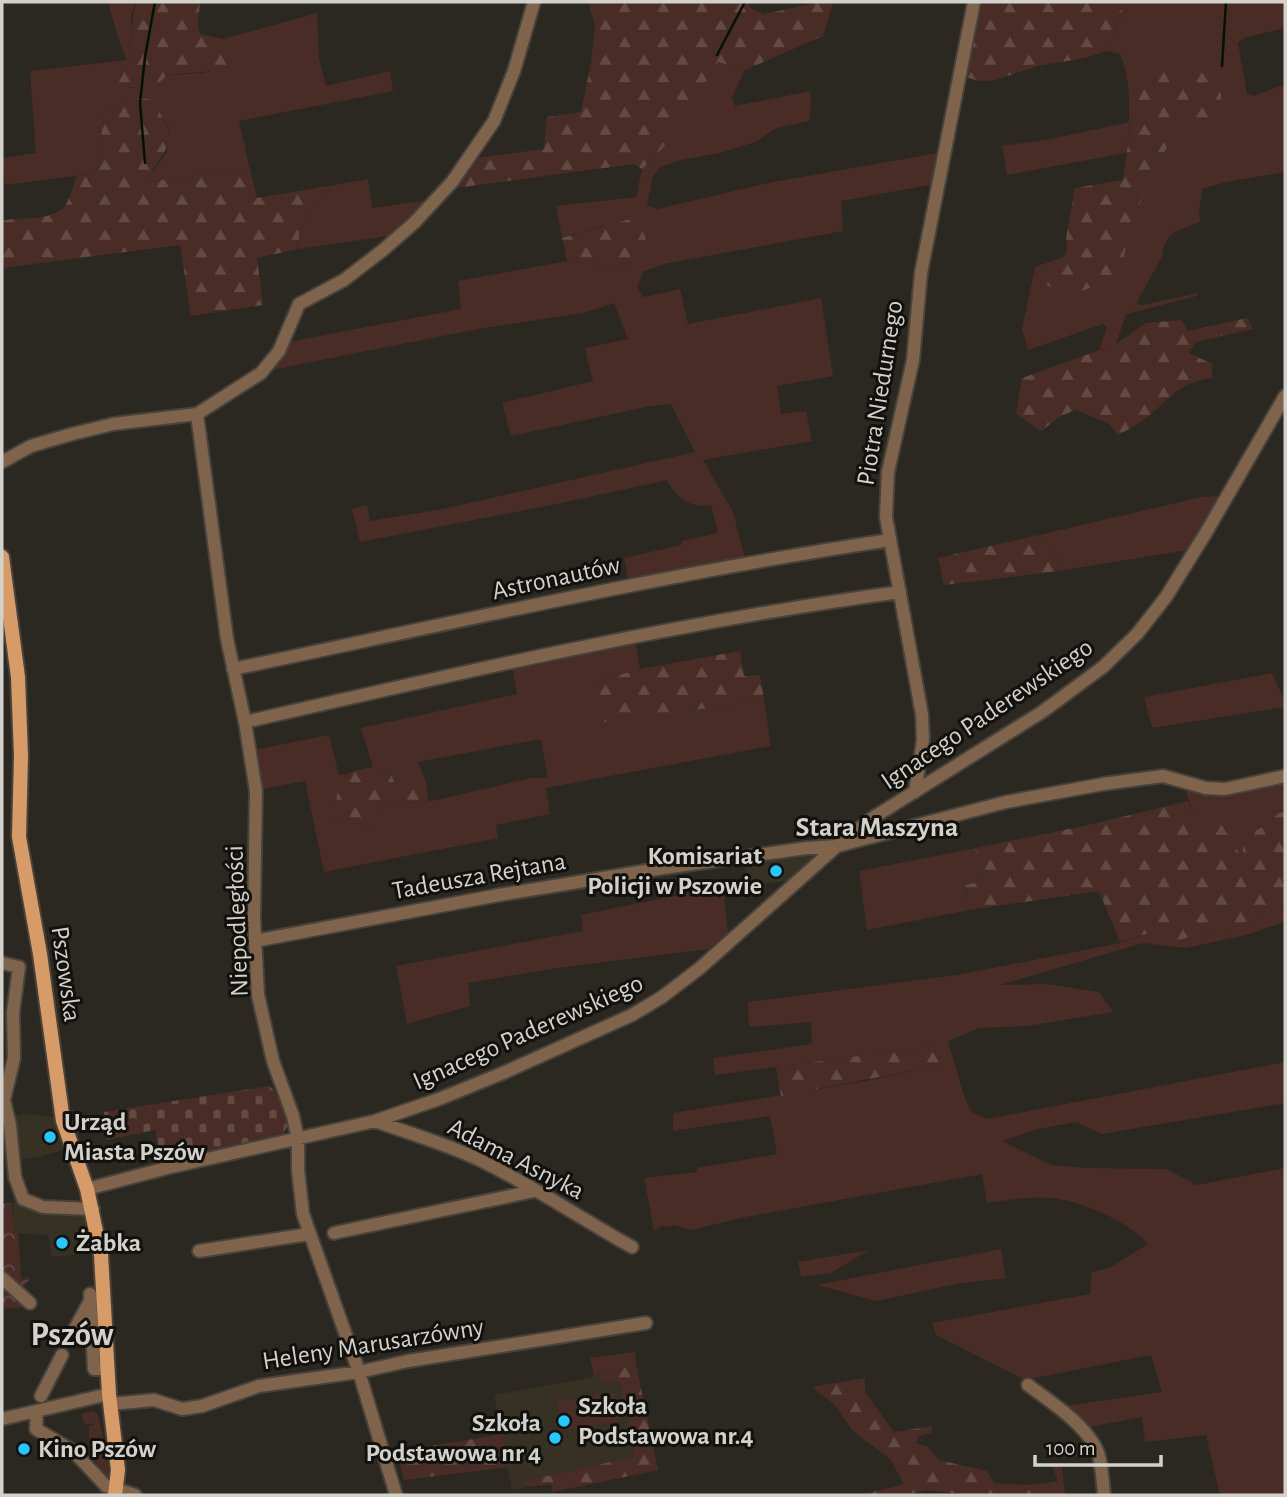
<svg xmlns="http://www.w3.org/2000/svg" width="1287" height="1497" font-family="'Alegreya Sans',sans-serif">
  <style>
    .built { fill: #363123 }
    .grass { fill: #492c25 }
    .forest { fill: url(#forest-firs) }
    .cemetery { fill: url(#cemetery-stones) }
    .park { fill: url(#park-crowns) }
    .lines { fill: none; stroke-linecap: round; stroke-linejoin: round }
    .stream { stroke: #001501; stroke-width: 2.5 }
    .minor-casing { stroke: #46433c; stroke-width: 16 }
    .major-casing { stroke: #46433c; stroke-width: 18 }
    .minor { stroke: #7f634a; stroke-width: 12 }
    .major { stroke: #d79b67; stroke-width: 14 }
    .poi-dot { fill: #23c9fe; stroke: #13110e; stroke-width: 2.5 }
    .labels { text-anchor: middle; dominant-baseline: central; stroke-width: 6; stroke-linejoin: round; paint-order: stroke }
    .street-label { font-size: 26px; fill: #d3d1cc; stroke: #13110e }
    .poi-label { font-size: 26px; font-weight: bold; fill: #d3d1cc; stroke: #13110e; text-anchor: start }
    .neighbourhood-label { font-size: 28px; font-weight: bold; fill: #d3d1cc; stroke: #13110e }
    .district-label { font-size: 33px; font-weight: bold; fill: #d3d1cc; stroke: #13110e }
  </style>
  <defs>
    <pattern id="forest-firs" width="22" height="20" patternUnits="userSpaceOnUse" patternTransform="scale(1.75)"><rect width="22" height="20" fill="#492c25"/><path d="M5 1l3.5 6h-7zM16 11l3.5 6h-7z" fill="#624a43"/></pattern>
    <pattern id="cemetery-stones" width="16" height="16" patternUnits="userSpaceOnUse" patternTransform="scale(1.75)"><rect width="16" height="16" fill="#492c25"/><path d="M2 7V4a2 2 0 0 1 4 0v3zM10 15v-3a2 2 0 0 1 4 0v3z" fill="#624a43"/></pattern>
    <pattern id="park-crowns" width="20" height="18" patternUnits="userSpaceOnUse" patternTransform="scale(1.75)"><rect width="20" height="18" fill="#492c25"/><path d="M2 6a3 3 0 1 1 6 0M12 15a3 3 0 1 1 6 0" fill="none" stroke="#624a43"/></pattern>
  </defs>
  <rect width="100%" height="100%" fill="#2b2821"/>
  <path class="built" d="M822 850 786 881 749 886 742 857Z
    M28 1114 54 1117 63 1150 42 1156 16 1160 11 1116Z
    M18 1202 89 1213 96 1253 52 1257 48 1235 15 1233 12 1203Z
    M601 1373V1380L620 1381 634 1457 524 1481 528 1487 512 1490 494 1395 594 1377Z"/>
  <path class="grass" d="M108 2H137C127 17 133 23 131 40 130 56 126 71 118 84L131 88H151L169 75 204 73 228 65 227 40 223 39 317 13 319 59 326 86 390 71 393 91 239 121 250 170 166 179 144 184 167 152 169 128 150 100 128 98 104 113 97 173 5 185 2 158 36 153 30 71 127 60 119 41Z
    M1112 2H1285V28L1244 38 1238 43 1247 94 1254 96 1285 84V172L1226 182 1202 189 1199 212 1200 222 1174 232 1169 237 1164 246 1162 257 1137 302 1140 305 1147 304 1197 293V296L1126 314 1116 344 1099 350 1107 327 1103 324 1028 350 1022 329 1035 267 1037 279 1122 268 1126 237 1143 194 1175 127 1185 115 1221 93 1132 111 1126 153 1007 175 1002 146 1046 140 1129 122C1129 98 1130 76 1120 54L1107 51 1123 12Z
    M718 62 745 70 732 97 735 106 811 91 810 121 776 128 755 142 720 153 681 160 661 167 653 176 647 205 657 209 773 182 938 153 935 184 841 201 843 231 664 264 643 272 637 288 644 297 680 289 688 324 821 298 833 376 777 386 781 414 806 411 812 441 703 460 733 512 745 559 629 582 624 558 681 545 682 541 718 533 711 505C690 509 675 497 667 480L557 504 360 542 352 509 367 505 370 521 443 509 695 452 671 404 650 406 511 436 502 403 593 381 585 348 628 339 614 303 583 313 478 329 266 371 293 341 461 309 458 281 567 261 634 268 603 226 562 238 556 206 636 197 642 169 654 158 674 131Z
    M368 179 372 208 429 200 396 235 298 249 300 228 328 186Z
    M1220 496 1188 550 1058 571C1061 555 1049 547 1039 535L1201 497Z
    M635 640 640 669 591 683 684 712 764 699 771 746 546 788 550 814 496 825 498 838 324 872 305 781 261 789 254 750 329 735 339 775 347 774C338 786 334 806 335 822L377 825 376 811 378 806 432 801 531 778H548L541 739 418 762 426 782 396 787 390 772 373 767 361 728 517 694 512 666Z
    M1272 673 1285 702V707L1152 728 1144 697Z
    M1285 782V811L1279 813 1266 825 1244 837 1242 859 1196 823 1185 788Z
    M976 848 984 881 964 885 969 910 867 930 859 871Z
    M723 886 728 933 708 949 558 968 468 983 470 1006 407 1024 396 966 583 931 581 915Z
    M1285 909V922L1246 935 1186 948 1143 943 1000 985 1047 984 1099 992 1113 1012 1027 1026 979 1028 948 1041 965 1099 972 1112 987 1119 1285 1062V1103L1102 1134 1076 1122 1038 1129 1002 1141 1051 1165 1089 1168 1166 1169 1197 1185 1285 1168V1495H1220L1206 1435 1145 1442 1142 1417 1085 1428 1065 1406 1162 1392 1151 1355 1025 1380 936 1335 932 1323 1090 1294 1092 1272 1109 1268 1148 1244C1130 1222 1081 1201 1052 1198 1032 1196 1008 1200 987 1203L982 1174 745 1217 692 1230 674 1225 669 1227 662 1226 654 1231 644 1178 697 1172V1168L777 1154 770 1116 673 1131V1113L860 1082 941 1065 933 1046 715 1075 713 1058 812 1044 811 1022 749 1027 748 1002 957 975 1120 943 1146 934 1182 939 1226 929Z
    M1001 1249 1006 1278 956 1284 876 1301 817 1285Z
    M869 1250 831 1273 801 1277 798 1262Z
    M635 1352 636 1364 601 1373 594 1377 590 1358Z
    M615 1392 620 1421 562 1430 557 1401Z
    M92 1411 98 1414 108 1461V1478L88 1452 89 1447 97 1445 99 1452 103 1450 100 1441 89 1446V1426L93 1425V1423L85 1425 81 1414Z"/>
  <path class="forest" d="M137 2H200L198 24 200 34 227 40C229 44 234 50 234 55 234 76 182 71 169 75 162 78 157 87 150 88 142 89 126 87 117 85 126 71 130 57 131 41 133 26 131 16 137 2Z
    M589 2H749L750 8 764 14 820 2H833L823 36 745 70 718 62C695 97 675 141 642 169L633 164 449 189 475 158 544 149 547 117 581 112 591 62 595 27Z
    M998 2H1112L1123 12 1107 51 1085 58 1038 66 992 81H979L962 76 976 3Z
    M1197 67 1221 93 1222 124 1209 135 1198 133 1185 115C1175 127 1171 140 1164 154 1144 192 1128 225 1122 268 1094 290 1069 303 1037 279L1035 267 1064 257 1067 250 1066 238 1075 188 1123 180 1132 111 1140 80 1167 71Z
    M128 98 150 99C184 143 166 144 145 184L166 179 250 170 257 198 328 186 300 228 298 249 257 258 263 305 191 316 180 245 2 268V221C21 216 47 222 63 208 70 201 73 185 77 176L97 173 104 113Z
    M634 218C648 237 654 251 634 268L567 261 562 238Z
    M1247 318 1253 329 1196 342 1189 353 1212 364V378C1181 382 1173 395 1151 414 1141 423 1129 429 1118 435L1108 423 1076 410 1061 416 1041 431 1016 414 1022 378 1116 344 1146 323 1181 320 1188 331Z
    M1039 535C1049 547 1061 555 1058 571L944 585 938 558Z
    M740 651 744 676 760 675 764 699 684 712 597 723 591 683 640 669Z
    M373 767 390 772 396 786 426 782 428 801 378 806 376 811 378 825 335 822C334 809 337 779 350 773 356 770 365 769 373 767Z
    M1188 801 1196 822 1219 820 1242 858 1244 837 1266 825 1279 813 1285 811V909L1226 929 1178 940 1146 934 1120 942 1099 891 969 910 964 885 984 881 975 848 1084 826Z
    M933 1046 941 1065 781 1096 776 1067Z
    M636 1364 658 1470 552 1492 551 1484 528 1487 523 1481 634 1457 620 1382 601 1380V1373Z
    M865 1378V1392L894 1432 933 1426 931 1433 919 1436 916 1443 928 1447 939 1460 987 1471 994 1483C1014 1485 1038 1486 1058 1481L1052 1466H1062L1065 1495H969L928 1490 906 1495H861L904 1484 891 1460 853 1431 834 1404 812 1387Z
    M502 1434 508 1467 404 1480 397 1452Z"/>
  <path class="cemetery" d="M269 1086 274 1090 289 1119V1125L280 1137 162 1162 155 1130 107 1140 104 1112Z"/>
  <path class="park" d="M11 1203 15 1232 18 1234 21 1278 24 1280 27 1276 30 1279 23 1287 24 1307 2 1309V1204Z"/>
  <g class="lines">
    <path class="stream" d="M717 55 745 2
      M1222 66 1226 2
      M145 163 140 103 145 57 155 2"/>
    <defs>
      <path id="minor" d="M197 414 227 639 245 722 256 791 254 918 258 995 273 1061 293 1116 298 1139V1170L303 1214 359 1372 396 1495
        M2 462 31 446 72 434 113 424 197 414 261 373 279 351 299 304 344 280 383 250 414 223 452 182 494 121 514 71 534 2
        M233 669C452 623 669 573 890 540
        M245 722C462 672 679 622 900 592
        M915 792 923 740 922 715 886 517 888 472 913 360 921 273 974 2
        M254 941 499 895 663 868 807 848 837 846 1006 802 1103 784 1163 776 1206 788 1225 789 1285 776
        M2 963 19 967
        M19 967 13 1013 14 1058 4 1100 10 1125 15 1177 23 1199 43 1207 93 1209
        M375 1121C411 1134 447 1144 482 1161 533 1186 582 1219 632 1247
        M87 1189 167 1168 375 1121 439 1099 503 1073 632 1015 662 997 700 968 837 846 874 817 1042 712 1103 667 1137 634 1166 597 1207 531 1285 396
        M334 1233 534 1191
        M199 1251 309 1234
        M2 1278 30 1303
        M90 1294 94 1369H102
        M72 1334 91 1299
        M1028 1385C1051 1402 1091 1428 1099 1456 1102 1468 1103 1483 1104 1495
        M41 1396 62 1355
        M110 1404 154 1400 182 1409 202 1406 259 1386 359 1372 408 1361 646 1323
        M37 1411 36 1429 73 1451 106 1486 135 1495
        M2 1419 109 1394"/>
      <path id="major" d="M2 557 18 677 21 756 19 837 40 954 63 1121 87 1189 101 1255 109 1394 118 1470 115 1495"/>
    </defs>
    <use href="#minor" class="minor-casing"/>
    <use href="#major" class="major-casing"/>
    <use href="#minor" class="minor"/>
    <use href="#major" class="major"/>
  </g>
  <g class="poi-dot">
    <circle cx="776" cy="871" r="7"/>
    <circle cx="50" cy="1137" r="7"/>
    <circle cx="62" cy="1243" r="7"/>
    <circle cx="564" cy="1421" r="7"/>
    <circle cx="555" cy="1438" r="7"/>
    <circle cx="24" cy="1449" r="7"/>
  </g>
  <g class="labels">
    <g class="street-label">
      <text transform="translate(880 393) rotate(-81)">Piotra Niedurnego</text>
      <text transform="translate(556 578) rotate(-12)">Astronautów</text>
      <text transform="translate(987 714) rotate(-34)">Ignacego Paderewskiego</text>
      <text transform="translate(479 876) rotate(-10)">Tadeusza Rejtana</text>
      <text transform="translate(237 921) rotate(-92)">Niepodległości</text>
      <text transform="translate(66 974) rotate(82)">Pszowska</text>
      <text transform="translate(528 1032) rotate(-24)">Ignacego Paderewskiego</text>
      <text transform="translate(516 1159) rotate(27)">Adama Asnyka</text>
      <text transform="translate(373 1344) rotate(-9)">Heleny Marusarzówny</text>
    </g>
    <g class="poi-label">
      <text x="762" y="856" text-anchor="end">Komisariat<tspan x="762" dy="30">Policji w Pszowie</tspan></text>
      <text x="64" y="1122">Urząd<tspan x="64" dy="30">Miasta Pszów</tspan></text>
      <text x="76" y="1243">Żabka</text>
      <text x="578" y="1406">Szkoła<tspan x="578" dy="30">Podstawowa nr.4</tspan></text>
      <text x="541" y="1423" text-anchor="end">Szkoła<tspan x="541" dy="30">Podstawowa nr 4</tspan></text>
      <text x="38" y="1449">Kino Pszów</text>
    </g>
    <g class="neighbourhood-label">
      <text x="877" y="828">Stara Maszyna</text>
    </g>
    <g class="district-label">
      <text x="72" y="1335">Pszów</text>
    </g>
  </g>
  <rect width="1287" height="1497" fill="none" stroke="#d3d1cc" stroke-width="7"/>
  <path d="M1035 1455v10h126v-10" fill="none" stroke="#d3d1cc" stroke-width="3.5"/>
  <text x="1046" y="1455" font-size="21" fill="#d3d1cc" stroke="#13110e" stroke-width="5" paint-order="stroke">100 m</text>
</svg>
